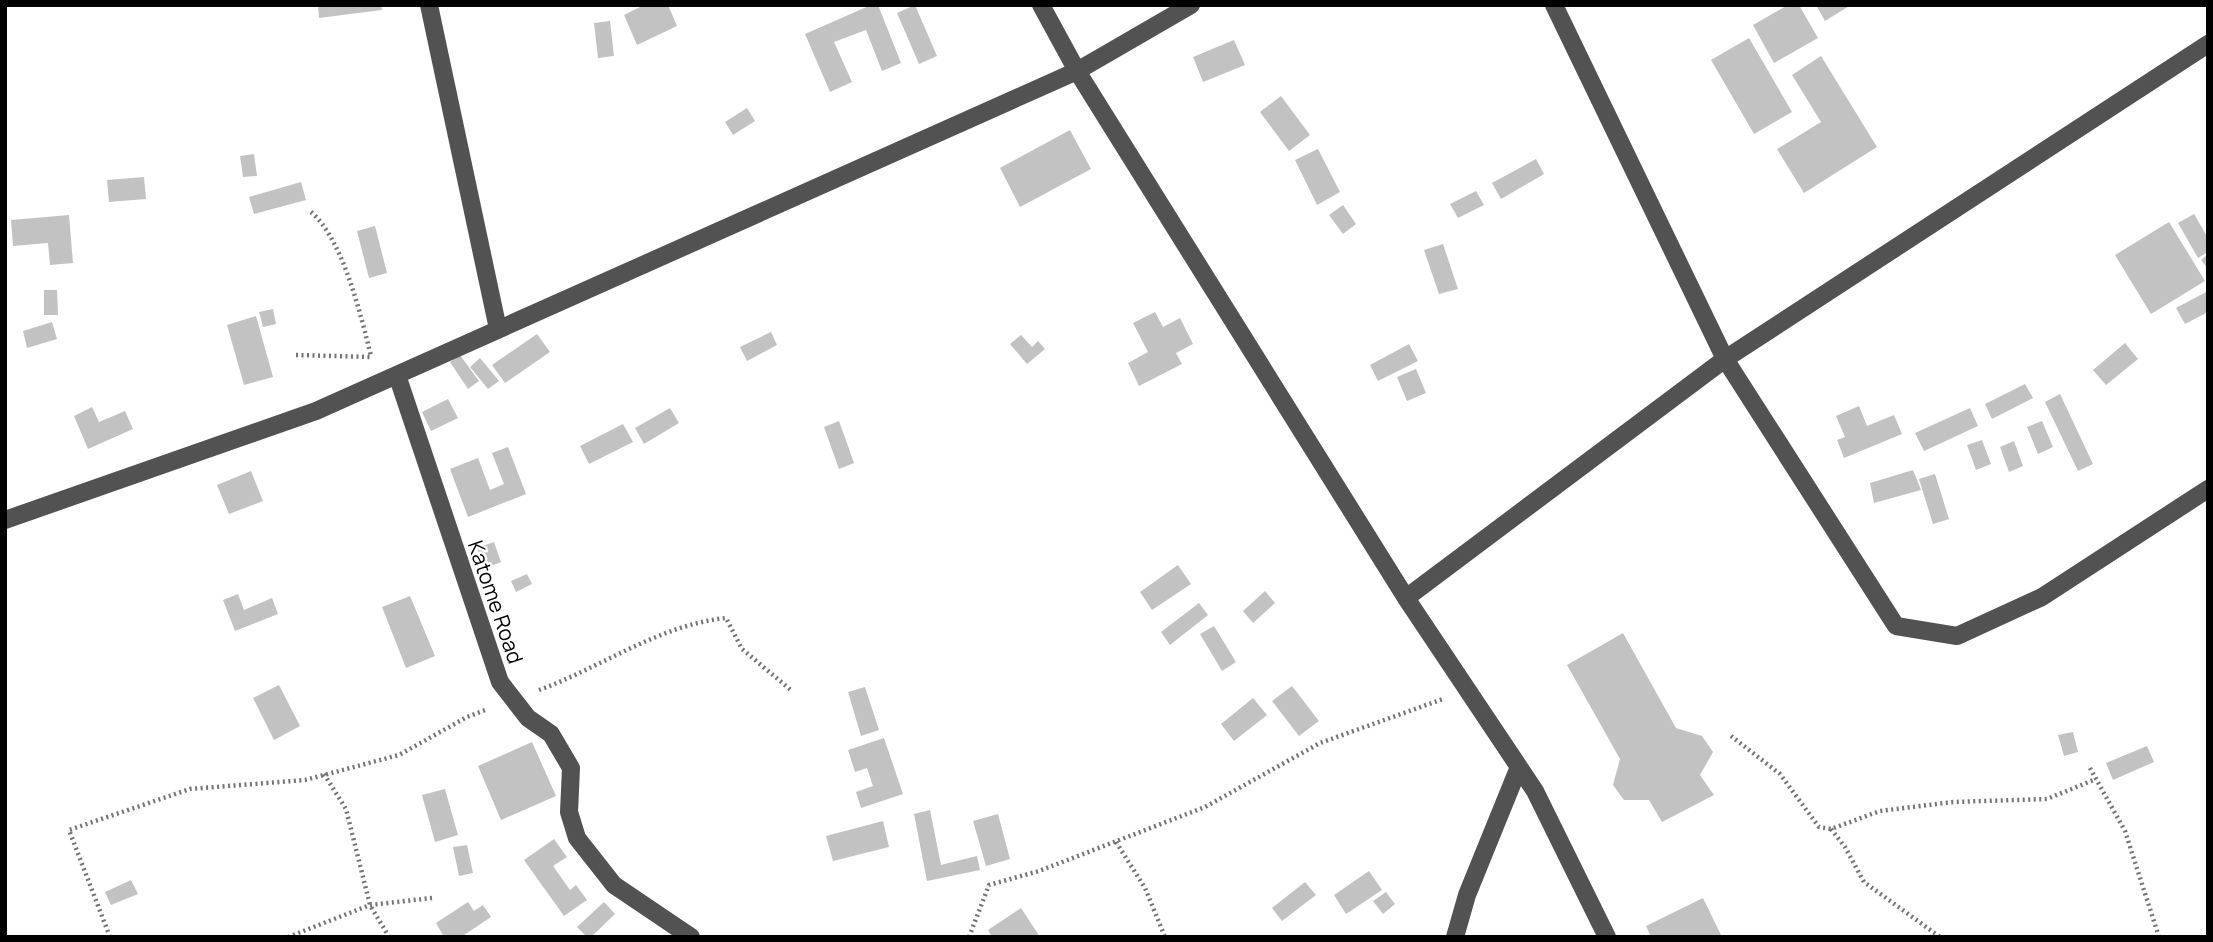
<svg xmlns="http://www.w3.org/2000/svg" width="2213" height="942" font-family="Manrope,sans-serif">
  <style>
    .building { fill: #c2c2c2 }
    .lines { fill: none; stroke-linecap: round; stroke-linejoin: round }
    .path { stroke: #747474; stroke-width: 4.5; stroke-dasharray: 2 3.5; stroke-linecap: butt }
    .minor { stroke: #525252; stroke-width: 18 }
    .labels { text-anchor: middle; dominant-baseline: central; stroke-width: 5; stroke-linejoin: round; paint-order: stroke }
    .street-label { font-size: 21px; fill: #000; stroke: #fff }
  </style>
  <rect width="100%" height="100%" fill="#fff"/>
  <path class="building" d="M318 5H381L382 10 319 18Z
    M644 5H668L677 26 637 45 624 15Z
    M871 5H878L901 63 882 71 866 30 834 42 852 82 830 92 805 34Z
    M915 5 937 56 919 64 897 13Z
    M1788 5H1799L1818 38 1774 63 1753 25Z
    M1816 5H1851L1825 21Z
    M610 21 614 56 598 58 594 23Z
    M1749 38 1792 112 1754 134 1711 60Z
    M1234 40 1245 65 1203 82 1193 57Z
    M1821 56 1877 147 1804 193 1777 149 1821 122 1792 75Z
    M1281 96 1310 135 1289 151 1260 112Z
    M747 108 755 121 733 135 725 122Z
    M1070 130 1091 169 1020 207 1000 168Z
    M1318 149 1340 192 1317 205 1295 160Z
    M254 154 257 176 243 177 240 156Z
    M1536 159 1544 174 1501 199 1492 183Z
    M144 177 146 199 109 202 107 180Z
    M301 182 306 200 254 214 249 197Z
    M1476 191 1484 205 1458 218 1450 204Z
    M1343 205 1356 224 1343 234 1329 215Z
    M2194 214 2208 238V252L2198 258 2178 223Z
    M69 215 73 263 50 265 48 243 13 246 11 220Z
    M2169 222 2205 281 2151 314 2115 255Z
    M375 226 387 273 369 278 357 231Z
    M1443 244 1458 289 1439 294 1424 250Z
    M2208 254V269L2201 260Z
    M44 290H57L58 315H44Z
    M2208 291V312L2185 324 2176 308Z
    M273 309 276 324 263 327 259 312Z
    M1155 312 1163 327 1180 318 1193 344 1176 353 1182 364 1139 386 1128 363 1148 352 1133 323Z
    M256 316 273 377 244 385 227 325Z
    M52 322 57 339 27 348 23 331Z
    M771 332 777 345 747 361 740 347Z
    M537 334 550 352 505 383 492 365Z
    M1021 335 1032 347 1038 341 1045 349 1027 364 1010 344Z
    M2125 343 2138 359 2106 385 2093 370Z
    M1409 344 1418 361 1378 381 1370 365Z
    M460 355 479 381 468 389 450 362Z
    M480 358 499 381 488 389 470 367Z
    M1416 369 1426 393 1407 401 1397 377Z
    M2025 384 2033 398 1992 419 1985 404Z
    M2060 394 2093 464 2078 471 2045 402Z
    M448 399 458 418 431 431 422 412Z
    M1859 406 1867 426 1894 415 1902 434 1844 458 1837 440 1845 437 1836 416Z
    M92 407 99 422 125 411 133 429 88 449 74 416Z
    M670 408 679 423 644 444 635 428Z
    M1970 408 1978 426 1924 451 1915 433Z
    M839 421 854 463 839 469 824 427Z
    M2042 421 2053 447 2038 454 2027 427Z
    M623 424 633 442 589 464 580 446Z
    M1982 440 1991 464 1976 470 1967 445Z
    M2014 441 2023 466 2009 472 2000 447Z
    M508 447 526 494 468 517 450 469 478 458 490 490 504 484 492 453Z
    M1913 470 1921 490 1874 503 1870 483Z
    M251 471 263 501 229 514 217 485Z
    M1935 474 1949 519 1933 524 1919 479Z
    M494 542 501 562 484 569 477 548Z
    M1178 565 1191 584 1152 610 1140 592Z
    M527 574 532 584 516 592 511 581Z
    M1265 591 1275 603 1253 623 1243 611Z
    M238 594 244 610 272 598 278 614 235 631 223 600Z
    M410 596 435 656 406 668 382 607Z
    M1199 603 1208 615 1170 645 1161 632Z
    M1214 626 1236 662 1222 671 1200 634Z
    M1623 633 1676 728 1702 736 1713 752 1700 775 1714 795 1662 822 1649 800H1624L1613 785 1620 759 1567 665Z
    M279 685 300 726 274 740 253 698Z
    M1292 686 1319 721 1299 736 1272 701Z
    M865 687 879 730 861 736 848 692Z
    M1253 698 1267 715 1234 741 1221 724Z
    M2073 732 2078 752 2064 756 2058 735Z
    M884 738 903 794 861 808 856 792 873 786 867 768 855 772 848 750Z
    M532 742 556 796 501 820 478 766Z
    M2147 746 2154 762 2113 780 2106 763Z
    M445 789 458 835 435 842 422 795Z
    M930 810 941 865 977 856 980 870 927 881 914 814Z
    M998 814 1010 859 986 866 973 821Z
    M883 821 889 847 833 861 826 836Z
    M554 839 567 857 553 866 570 890 576 885 587 900 564 916 524 860Z
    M467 845 473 873 459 876 453 847Z
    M1369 871 1382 890 1346 914 1334 895Z
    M131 880 138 894 111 905 105 892Z
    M1305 882 1316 895 1282 921 1272 908Z
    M1386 892 1395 904 1383 914 1373 901Z
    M1703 898 1722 937H1651L1646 926Z
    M468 902 474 911 483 905 491 917 461 937H444L436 923Z
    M604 902 615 914 591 937H587L577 927Z
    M1021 908 1040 937H992L988 930Z"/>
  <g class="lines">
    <path class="path" d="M311 212C343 239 361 316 371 356
      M296 355 372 357
      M539 690C602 667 659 625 726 618L742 649 792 691
      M1731 736 1780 774 1819 827 1831 829 1880 811 1953 802 2047 799 2096 779
      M2090 768 2125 831 2159 937
      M324 774 346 809 370 905 389 937
      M1831 829 1845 847 1864 882 1940 937
      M1116 842 1145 888 1165 937
      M110 937 69 830 190 789 305 780 399 755 467 717 488 709
      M288 937 370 905 432 898
      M969 937 989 885 1039 871 1205 807 1320 743 1443 699"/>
    <path class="minor" d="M429 5 498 329
      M1041 5 1077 71 1406 598 1535 791 1607 937
      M1554 5 1725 359 1896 626 1957 636 2042 597 2208 489
      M397 375 500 682 528 718 551 734 571 768 569 812 577 838 614 885 691 937
      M5 520 316 411 1077 71 1191 5
      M1406 598 1725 359 2208 44
      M1455 937 1467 895 1519 767"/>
  </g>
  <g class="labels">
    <g class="street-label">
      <text transform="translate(496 602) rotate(71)">Katome Road</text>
    </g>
  </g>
  <rect width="2213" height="942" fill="none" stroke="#000000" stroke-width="14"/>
</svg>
